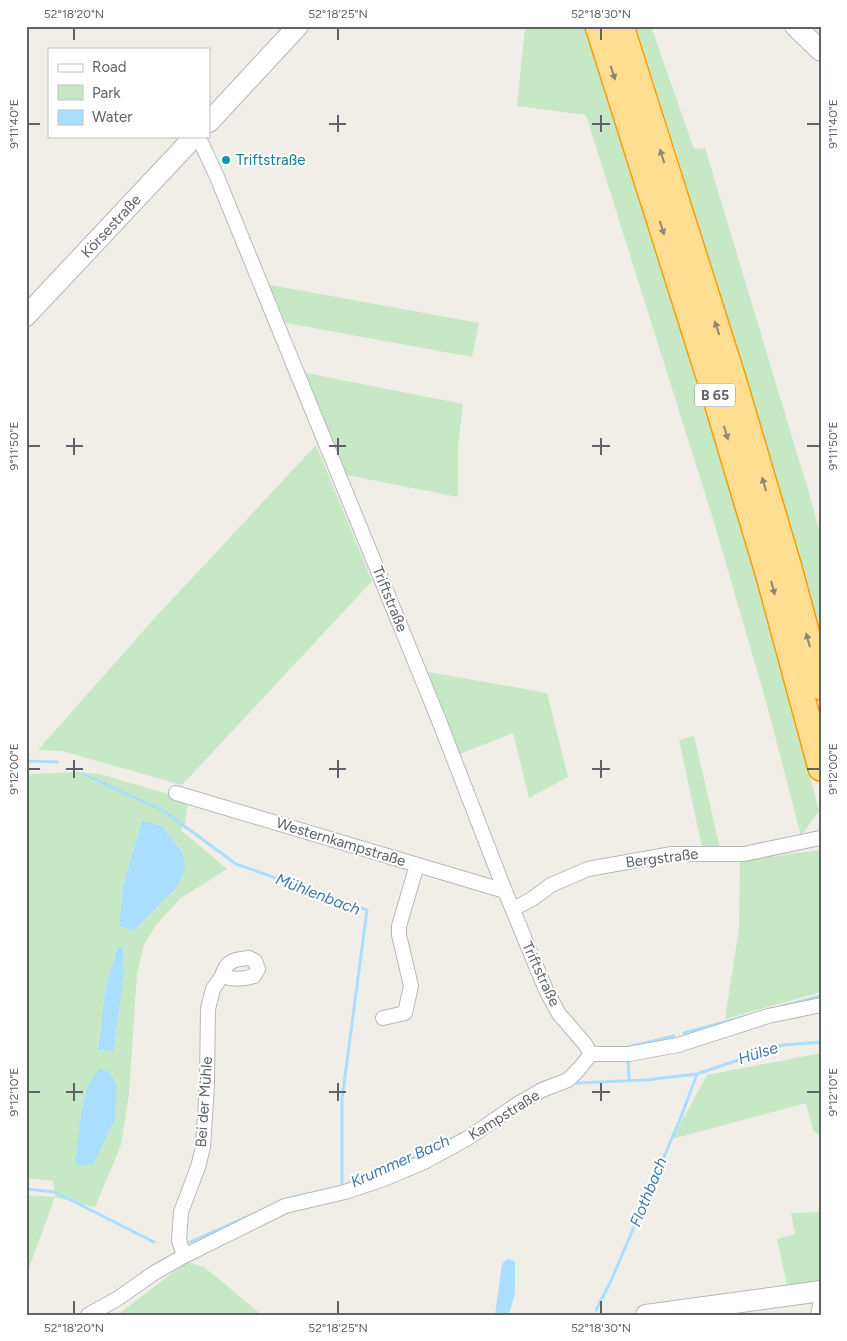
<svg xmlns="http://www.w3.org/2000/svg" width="847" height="1341" font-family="Figtree,sans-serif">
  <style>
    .green { fill: #c6e8c4; fill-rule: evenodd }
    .water { fill: #aadeff }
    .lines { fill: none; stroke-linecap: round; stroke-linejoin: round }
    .stream { stroke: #aadeff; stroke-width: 3 }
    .street-casing { stroke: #b5b8bc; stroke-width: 16 }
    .secondary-casing { stroke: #b4b7bc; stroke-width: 22 }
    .highway-casing { stroke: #f99e00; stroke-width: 28 }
    .street { stroke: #fff; stroke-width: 14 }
    .secondary { stroke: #fff; stroke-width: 20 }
    .highway { stroke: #ffdd91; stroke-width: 25 }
    .oneway { fill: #8f8874 }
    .ticks { fill: none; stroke: #5f6368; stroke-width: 2 }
    .culture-dot { fill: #0f9aa8; stroke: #fff; stroke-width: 2 }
    .labels { text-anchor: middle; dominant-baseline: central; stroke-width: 4; stroke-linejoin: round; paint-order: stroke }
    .shield { fill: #fff; stroke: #8f9295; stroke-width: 1 }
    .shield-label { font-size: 14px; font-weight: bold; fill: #5f6368 }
    .culture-label { font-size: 15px; fill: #0d838f; stroke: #fff; text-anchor: start }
    .street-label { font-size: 15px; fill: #5f6368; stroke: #fff }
    .water-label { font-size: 16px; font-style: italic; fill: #407aac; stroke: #fff }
    .neatline { fill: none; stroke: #5f6368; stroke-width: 2 }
    .ticks-label { font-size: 12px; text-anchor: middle; fill: #5f6368 }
  </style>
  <rect width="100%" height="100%" fill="#f1eee8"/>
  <path class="green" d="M520 26H587L759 579 819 811 801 836 766 701 713 519 586 115 517 106 525 28Z
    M636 26H651L694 149 705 148 811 500 821 537V644L677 155Z
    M265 284 479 323 472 357 281 322Z
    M301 372 463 404 458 446V497L342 474Z
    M316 445 372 581 182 785 62 751 38 750 152 621Z
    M423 671 547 693 568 777 529 798 513 733 457 755Z
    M694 736 720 848 702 847 679 740Z
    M79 772 100 774 188 800 185 824 181 830 227 869 181 898 156 925 144 945 137 973 129 1094 121 1145 95 1207 55 1197 26 1276V1195L55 1197 53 1181 26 1178V774ZM142 820 162 826 183 853 176 888 134 931 119 926 123 886ZM118 946 123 948 124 972 114 1051 98 1050 105 990ZM99 1070 76 1165 81 1113 87 1087Z
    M821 850V992L725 1019 739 928 740 861Z
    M821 1053V1137L813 1130 806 1103 672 1139 707 1075Z
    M821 1212V1280L787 1285 777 1239 795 1234 791 1213Z
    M187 1262 204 1267 262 1315H123L121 1312Z"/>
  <path class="water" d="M142 820 162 826 183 853 185 871 176 888 134 931 119 926 123 886Z
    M118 946 123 948 124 972 114 1051 98 1050 105 990Z
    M99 1069 108 1071 116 1083 115 1119 93 1165H75L81 1113 87 1087Z
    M507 1259 513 1260 515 1263V1293L509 1315H495L502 1264Z"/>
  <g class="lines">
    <path class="stream" d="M26 761 57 762
      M83 774 164 811 236 864 367 910 342 1099V1186
      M783 1006 821 996
      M684 1033 743 1017
      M628 1047 674 1036
      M628 1061 629 1080
      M577 1083 645 1080 697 1074 783 1045 821 1042
      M537 1085 545 1081
      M345 1185 400 1165 465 1132
      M26 1189 55 1192 154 1242
      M284 1200 307 1194
      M190 1242 267 1208
      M596 1310 610 1283 681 1117 697 1074"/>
    <defs>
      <path id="street" d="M198 136 217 177 259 280 438 718 505 891 546 990 559 1014 585 1044 591 1054
        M176 793 505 891
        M513 909 532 899 551 885 588 869 672 854H744L820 838
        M383 1018 405 1013 411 986 399 935V926L417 865
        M591 1054H629L678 1045 768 1016 821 1005
        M184 1256 179 1240 181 1212 198 1167 203 1147 207 1084 208 1009 213 989 222 976C233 980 242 980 254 976L258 969 255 961 249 958C234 959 226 961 222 976
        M88 1315 117 1299 154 1273 184 1256 285 1206 345 1192 384 1179 424 1162 468 1138 516 1105 542 1090 568 1080 579 1069 591 1054
        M818 1315 821 1300"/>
      <path id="secondary" d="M795 26 821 51
        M209 122 298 26
        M26 316 195 136
        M646 1315 821 1291"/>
      <path id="highway" d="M598 26 713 389 769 576 821 768
        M621 26 734 382 789 568 821 687"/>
    </defs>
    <use href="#street" class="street-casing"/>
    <use href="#secondary" class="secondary-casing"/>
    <use href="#highway" class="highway-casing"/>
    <use href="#street" class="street"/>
    <use href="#secondary" class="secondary"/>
    <use href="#highway" class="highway"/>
  </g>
  <defs><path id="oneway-solid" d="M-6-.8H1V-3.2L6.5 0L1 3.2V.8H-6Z" transform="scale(1.25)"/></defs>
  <g class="oneway">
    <use href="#oneway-solid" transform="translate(613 73) rotate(72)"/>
    <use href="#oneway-solid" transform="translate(662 156) rotate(-108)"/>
    <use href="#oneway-solid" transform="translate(662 228) rotate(72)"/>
    <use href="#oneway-solid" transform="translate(717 328) rotate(-108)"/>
    <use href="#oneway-solid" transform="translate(726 433) rotate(73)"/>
    <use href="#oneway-solid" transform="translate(764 484) rotate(-106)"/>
    <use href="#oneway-solid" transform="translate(773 588) rotate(75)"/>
    <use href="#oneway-solid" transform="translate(808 640) rotate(-105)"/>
  </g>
  <path class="ticks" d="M74 28V40M338 28V40M601 28V40M338 115V132M601 115V132M28 124H40M329 124H346M592 124H610M807 124H820M74 438V455M338 438V455M601 438V455M28 446H40M66 446H83M329 446H346M592 446H610M807 446H820M74 760V778M338 760V778M601 760V778M28 769H40M66 769H83M329 769H346M592 769H610M807 769H820M74 1083V1101M338 1083V1101M601 1083V1101M28 1092H40M66 1092H83M329 1092H346M592 1092H610M807 1092H820M74 1301V1314M338 1301V1314M601 1301V1314"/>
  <circle class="culture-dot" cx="226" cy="160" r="5"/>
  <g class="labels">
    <rect class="shield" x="695" y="383.5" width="40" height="23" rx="4"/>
    <g class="shield-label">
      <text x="715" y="395">B 65</text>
    </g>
    <g class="culture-label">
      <text x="236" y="160">Triftstraße</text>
    </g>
    <g class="street-label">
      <text transform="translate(111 226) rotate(-47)">Körsestraße</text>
      <text transform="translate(390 599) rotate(68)">Triftstraße</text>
      <text transform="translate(341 842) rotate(17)">Westernkampstraße</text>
      <text transform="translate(662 858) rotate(-7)">Bergstraße</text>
      <text transform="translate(541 974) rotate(65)">Triftstraße</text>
      <text transform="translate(204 1102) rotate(-86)">Bei der Mühle</text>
      <text transform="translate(504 1115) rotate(-32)">Kampstraße</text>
    </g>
    <g class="water-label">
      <text transform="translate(318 894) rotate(21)">Mühlenbach</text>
      <text transform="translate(758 1053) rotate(-18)">Hülse</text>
      <text transform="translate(400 1161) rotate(-24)">Krummer Bach</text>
      <text transform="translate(648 1192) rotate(-68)">Flothbach</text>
    </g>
  </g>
  <rect width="847" height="1341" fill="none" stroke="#ffffff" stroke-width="55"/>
  <rect x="48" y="48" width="162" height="90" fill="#ffffff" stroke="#bfc1c3"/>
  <rect x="58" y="64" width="25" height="8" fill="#ffffff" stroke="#bfc1c3"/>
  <text x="92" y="72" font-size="15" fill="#5f6368">Road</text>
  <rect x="58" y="85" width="25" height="15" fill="#c6e8c4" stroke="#bfc1c3"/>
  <text x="92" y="98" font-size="15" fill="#5f6368">Park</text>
  <rect x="58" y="110" width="25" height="15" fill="#aadeff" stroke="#bfc1c3"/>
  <text x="92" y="122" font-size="15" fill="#5f6368">Water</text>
  <rect x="28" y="28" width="792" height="1286" class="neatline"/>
  <g class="ticks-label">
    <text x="74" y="18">52°18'20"N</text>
    <text x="338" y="18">52°18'25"N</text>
    <text x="601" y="18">52°18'30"N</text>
    <text transform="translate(833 124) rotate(-90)" y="4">9°11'40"E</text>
    <text transform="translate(14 124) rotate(-90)" y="4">9°11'40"E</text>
    <text transform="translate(833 446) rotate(-90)" y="4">9°11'50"E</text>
    <text transform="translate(14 446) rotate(-90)" y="4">9°11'50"E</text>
    <text transform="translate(14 769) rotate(-90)" y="4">9°12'00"E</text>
    <text transform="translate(833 769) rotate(-90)" y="4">9°12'00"E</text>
    <text transform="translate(14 1092) rotate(-90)" y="4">9°12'10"E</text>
    <text transform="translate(833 1092) rotate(-90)" y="4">9°12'10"E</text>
    <text x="74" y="1332">52°18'20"N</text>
    <text x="338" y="1332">52°18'25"N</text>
    <text x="601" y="1332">52°18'30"N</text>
  </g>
</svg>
